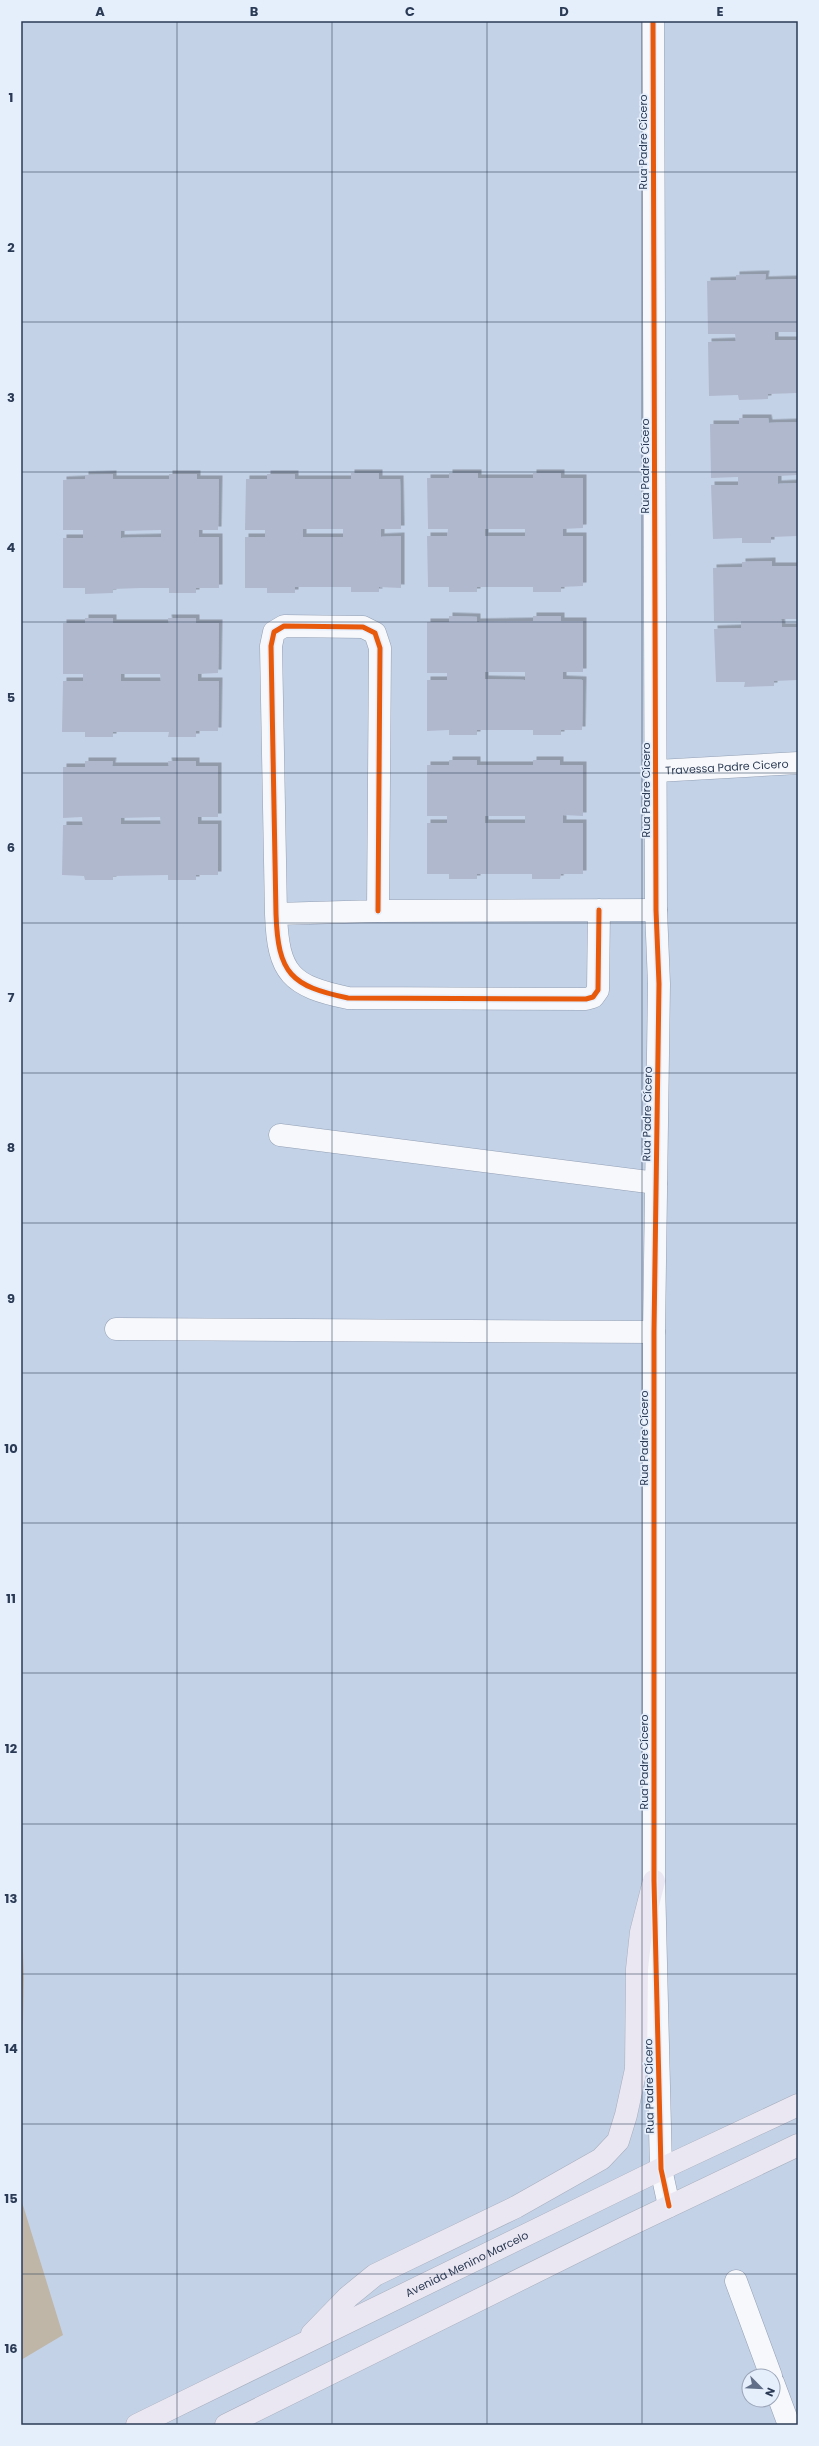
<svg xmlns="http://www.w3.org/2000/svg" width="819" height="2446" font-family="Poppins,sans-serif">
  <style>
    .green { fill: #bfb6a7 }
    .building { fill: #b0b8ce; fill-rule: evenodd; filter: url(#shadow) }
    .lines { fill: none; stroke-linecap: round; stroke-linejoin: round }
    .service-casing { stroke: #929fb4; stroke-width: 23 }
    .minor-casing { stroke: #929fb4; stroke-width: 23 }
    .tertiary-casing { stroke: #929fb4; stroke-width: 23 }
    .primary-casing { stroke: #a5afbe; stroke-width: 23 }
    .service { stroke: #f6f8fb; stroke-width: 22 }
    .minor { stroke: #f6f8fb; stroke-width: 22 }
    .tertiary { stroke: #f6f8fb; stroke-width: 22 }
    .primary { stroke: #ebe7f2; stroke-width: 22 }
    .cycleway-casing { stroke: #e5eefb; stroke-width: 8 }
    .cycleway { stroke: #e8590c; stroke-width: 5 }
    .grid { fill: none; stroke: #2b3b55; stroke-width: 1; stroke-opacity: 0.55 }
    .labels { text-anchor: middle; dominant-baseline: central; stroke-width: 3.5; stroke-linejoin: round; paint-order: stroke }
    .street-label { font-size: 11px; fill: #2b3b55; stroke: #e5eefb }
    .neatline { fill: none; stroke: #2b3b55; stroke-width: 1.5 }
    .grid-label { font-size: 13px; text-anchor: middle; font-weight: bold; fill: #2b3b55 }
  </style>
  <defs>
    <filter id="shadow"><feDropShadow dx="3.5" dy="-3.5" stdDeviation="0" flood-color="#0004"/></filter>
  </defs>
  <rect width="100%" height="100%" fill="#c4d2e7"/>
  <path class="green" d="M21 1899 24 1978 21 2110Z
    M21 2169 22 2202 63 2335 21 2360Z"/>
  <path class="building" d="M766 274 765 280 798 279V332H775V340H798V393L768 394V399L739 400 738 395 709 396 708 342 736 341 735 334H708L707 281 736 280V275Z
    M739 418H768L769 423 798 422V475L778 476V484L798 483V536L771 537V543H742V538L713 539 711 485H738V477L711 478 710 424H739Z
    M351 473H379V479H400L401 529H381V537L401 536V588L379 587V592H351V587H295V593H267V588H245V537H265V530H245L246 479H267V474H295V479H351ZM303 529H343V537H303Z
    M449 473H478V478H533V473H561V478H583V528L563 529V536H583V586L561 587V592H533V587H477V592H449V587H428L427 536H447L448 529H428L427 478H449ZM485 529H525V536H485Z
    M113 474V479H169V474H197V479H219L218 530H199V537H219V588H196V593H169V588H141L113 589V593L85 594V588H63V538H83V530H63V480L85 479V475ZM161 530V537L121 538V531Z
    M772 561V566H798V619H781L782 627H798V680L774 681V686L744 687 745 682H716L714 629 741 628V621H714L713 568 742 567V562Z
    M449 616 477 617V622L533 621V616H561V621H583V672H563V679L583 680 582 730H561V735H533V730H477V735H449V730L427 731V680H447V673H427V622H449ZM485 672H525V680L485 679Z
    M85 618H113V623H169L168 618H196V623H219L218 673 198 674V681H219L218 731H196V737H168L169 732H113V737H85V732H62L63 681H83V674H63V623H85ZM121 674H160L161 681H121Z
    M449 760H477V765H533V760H560V765H583V816L563 815V823H583V874H561L560 879H532V874H477V879H449V874H427V823H447V816H427V765H449ZM485 816H525V823H485Z
    M85 761H113L112 766H169L168 761H196V766H218V817H198V824H218V875H196V880H168V875L113 876V880H85L84 876 62 875 63 825H83L82 817 63 818V767H85ZM160 817 161 824H121V818Z"/>
  <g class="lines">
    <defs>
      <path id="service" d="M280 1135 656 1183
        M736 2281 771 2376
        M773 2382 789 2425"/>
      <path id="minor" d="M378 911 380 648 375 633 363 627 284 626 274 632 271 646 276 914C278 974 291 986 348 998L586 999 593 997 598 990 599 910
        M276 914 378 911 656 910
        M116 1329 654 1332"/>
      <g id="tertiary">
        <path d="M653 21 656 910 659 984 654 1332V1881L661 2169 669 2206"/>
        <path id="s1" d="M657 771 798 763"/>
      </g>
      <g id="primary">
        <path d="M312 2334 348 2297 375 2275 516 2207 601 2159 618 2141 626 2115 636 2069 637 1969 641 1932 654 1881"/>
        <path id="s2" d="M137 2425 661 2169 798 2105"/>
        <path d="M226 2425 628 2226 798 2145"/>
      </g>
    </defs>
    <use href="#service" class="service-casing"/>
    <use href="#minor" class="minor-casing"/>
    <use href="#tertiary" class="tertiary-casing"/>
    <use href="#primary" class="primary-casing"/>
    <use href="#service" class="service"/>
    <use href="#minor" class="minor"/>
    <use href="#tertiary" class="tertiary"/>
    <use href="#primary" class="primary"/>
    <defs>
      <path id="cycleway" d="M653 21 656 910 659 984 654 1332V1881L661 2169 669 2206
        M378 911 380 648 375 633 363 627 284 626 274 632 271 646 276 914C278 974 291 986 348 998L586 999 593 997 598 990 599 910"/>
    </defs>
    <use href="#cycleway" class="cycleway-casing"/>
    <use href="#cycleway" class="cycleway"/>
  </g>
  <path class="grid" d="M177 21V2425M332 21V2425M487 21V2425M642 21V2425M21 172H798M21 322H798M21 472H798M21 622H798M21 773H798M21 923H798M21 1073H798M21 1223H798M21 1373H798M21 1523H798M21 1673H798M21 1824H798M21 1974H798M21 2124H798M21 2274H798"/>
  <g class="labels">
    <g class="street-label">
      <text transform="translate(643 142) rotate(-90)">Rua Padre Cícero</text>
      <text transform="translate(645 466) rotate(-90)">Rua Padre Cícero</text>
      <text stroke="none"><textPath href="#s1" startOffset="70">Travessa Padre Cicero</textPath></text>
      <text transform="translate(646 790) rotate(-90)">Rua Padre Cícero</text>
      <text transform="translate(647 1114) rotate(-89)">Rua Padre Cícero</text>
      <text transform="translate(644 1438) rotate(-90)">Rua Padre Cícero</text>
      <text transform="translate(644 1762) rotate(-90)">Rua Padre Cícero</text>
      <text transform="translate(649 2086) rotate(-91)">Rua Padre Cícero</text>
      <text stroke="none"><textPath href="#s2" startOffset="367">Avenida Menino Marcelo</textPath></text>
    </g>
  </g>
  <rect width="819" height="2446" fill="none" stroke="#e5eefb" stroke-width="44"/>
  <g transform="translate(761 2388) rotate(114)"><circle r="19" fill="#e5eefb" stroke="#9ba6b9"/>
  <path d="M0-3L7 15L0 10L-7 15Z" fill="#617088"/>
  <text y="-6" font-size="11" font-weight="bold" text-anchor="middle" fill="#2b3b55">N</text>
  </g>
  <rect x="22" y="22" width="775" height="2402" class="neatline"/>
  <g class="grid-label">
    <text x="100" y="16">A</text>
    <text x="254" y="16">B</text>
    <text x="410" y="16">C</text>
    <text x="564" y="16">D</text>
    <text x="720" y="16">E</text>
    <text x="11" y="102">1</text>
    <text x="11" y="252">2</text>
    <text x="11" y="402">3</text>
    <text x="11" y="552">4</text>
    <text x="11" y="702">5</text>
    <text x="11" y="852">6</text>
    <text x="11" y="1002">7</text>
    <text x="11" y="1152">8</text>
    <text x="11" y="1303">9</text>
    <text x="11" y="1453">10</text>
    <text x="11" y="1603">11</text>
    <text x="11" y="1753">12</text>
    <text x="11" y="1903">13</text>
    <text x="11" y="2053">14</text>
    <text x="11" y="2203">15</text>
    <text x="11" y="2353">16</text>
  </g>
</svg>
